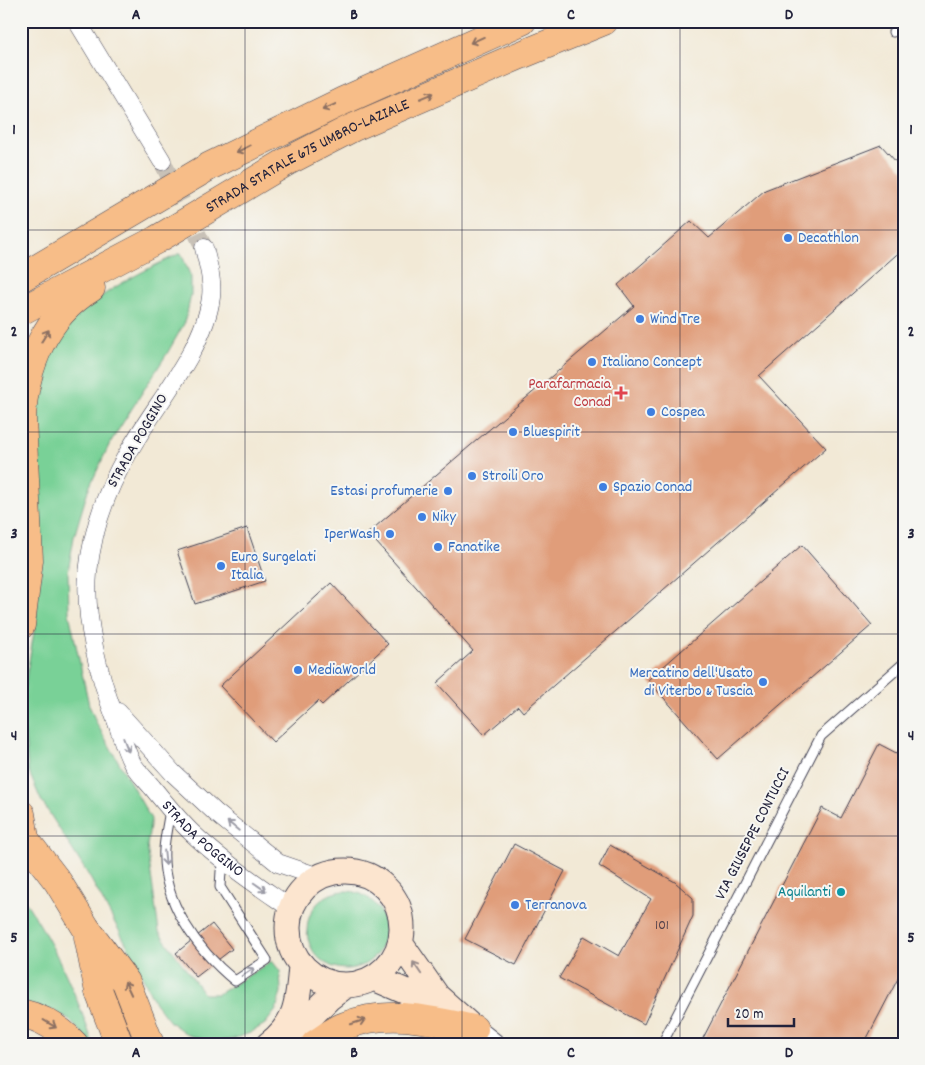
<svg xmlns="http://www.w3.org/2000/svg" width="925" height="1065" font-family="Dekko,sans-serif">
  <style>
    .green { fill: #79d197; stroke: #4e7a69 }
    .building { fill: #e09d7a }
    .lines { fill: none; stroke-linecap: round; stroke-linejoin: round }
    .minor-tunnel { stroke: #c8c1b7; stroke-width: 18; stroke-dasharray: 18 9; stroke-linecap: butt }
    .service-casing { stroke: #414052; stroke-width: 11 }
    .minor-casing { stroke: #414052; stroke-width: 19 }
    .tertiary-casing { stroke: #414052; stroke-width: 24 }
    .secondary-casing { stroke: #414052; stroke-width: 27 }
    .primary-casing { stroke: #414052; stroke-width: 29 }
    .trunk-casing { stroke: #414052; stroke-width: 29 }
    .service { stroke: #fff; stroke-width: 9 }
    .minor { stroke: #fff; stroke-width: 18 }
    .tertiary { stroke: #fff; stroke-width: 22 }
    .secondary { stroke: #fce5cf; stroke-width: 25 }
    .primary { stroke: #f7bd88; stroke-width: 28 }
    .trunk { stroke: #f7bd88; stroke-width: 28 }
    .oneway { stroke: #8c7062 }
    .oneway2 { stroke: #9c9ca7 }
    .oneway3 { stroke: #9a8d8c }
    .grid { fill: none; stroke: #22223b; stroke-width: 1; stroke-opacity: 0.55 }
    .shop-dot { fill: #3f7fe0; stroke: #f6f6f2; stroke-width: 2 }
    .health-dot { fill: #e0444e; stroke: #f6f6f2; stroke-width: 2 }
    .culture-dot { fill: #0f9aa8; stroke: #f6f6f2; stroke-width: 2 }
    .labels { text-anchor: middle; dominant-baseline: central; stroke-width: 4; stroke-linejoin: round; paint-order: stroke }
    .number-label { font-size: 14px; fill: #52414b }
    .street-label { font-size: 16px; fill: #22223b; stroke: #f6f6f2 }
    .shop-label { font-size: 16px; fill: #366cbe; stroke: #f6f6f2; text-anchor: start }
    .health-label { font-size: 16px; fill: #be3a42; stroke: #f6f6f2; text-anchor: end }
    .culture-label { font-size: 16px; fill: #0d838f; stroke: #f6f6f2; text-anchor: end }
    .neatline { fill: none; stroke: #22223b; stroke-width: 2 }
    .grid-label { font-size: 16px; text-anchor: middle; font-weight: bold; fill: #22223b }
  </style>
  <rect width="100%" height="100%" fill="#f6f6f2"/>
  <filter id="ink" filterUnits="userSpaceOnUse"><feTurbulence type="fractalNoise" baseFrequency=".02" numOctaves="2"/><feDisplacementMap in="SourceGraphic" scale="10" xChannelSelector="R" yChannelSelector="G"/><feConvolveMatrix kernelMatrix="1 2 1 2 8 2 1 2 1" color-interpolation-filters="sRGB"/></filter>
  <filter id="wash" filterUnits="userSpaceOnUse"><feTurbulence type="fractalNoise" baseFrequency=".0096" numOctaves="4" result="noise"/><feDisplacementMap in="SourceGraphic" scale="20" xChannelSelector="R" yChannelSelector="G"/><feGaussianBlur stdDeviation="1.12" result="paint"/><feColorMatrix in="noise" values="0 0 0 0 0 0 0 0 0 0 0 0 0 0 0 0 0 1.4 0 .05"/><feComposite in="paint" operator="in"/></filter>
  <g filter="url(#wash)">
    <rect width="100%" height="100%" fill="#f2e9d6"/>
    <path class="green" d="M181 253 191 277V295L185 322 168 352 110 443 88 490 74 537 68 572 69 613 89 705 97 724 151 819 147 846 159 932 204 994H218L272 961 280 971 281 992 276 1010 265 1024 250 1033 230 1040 209 1041 188 1035 170 1022 155 1003 132 954 89 876 41 800 28 770 22 702 34 632 42 561 35 419C39 322 103 290 181 253Z
      M307 930a39 39 0 1 1 78 0a39 39 0 1 1-78 0Z
      M21 895C53 942 75 990 93 1044L69 1020 54 1011 21 1002Z"/>
    <g id="blocks">
      <path class="building" d="M881 145 904 171V248L759 376 826 448 523 712 518 706 484 735 437 683 473 651 368 533 634 306 618 285 691 221 709 238 765 190Z
        M247 528 265 581 195 604 177 551Z
        M802 545 872 625 718 759 648 680Z
        M331 583 388 644 322 705 318 701 273 742 220 686Z
        M879 744 904 757V967L864 1044H700L822 808 841 818Z
        M514 844 565 871 516 965 465 939Z
        M610 845 675 882 693 898V916L644 1024 559 978 584 936 619 956 651 899 599 866Z
        M212 924 232 949 196 977 176 953Z"/>
    </g>
  </g>
  <g filter="url(#ink)">
    <use href="#blocks" fill-opacity="0" stroke="#414052" stroke-width="1"/>
    <g class="lines">
      <path class="minor-tunnel" d="M162 161 204 248"/>
      <defs>
        <path id="service" d="M893 32 901 21
          M170 810C168 823 165 836 164 849 161 900 197 950 235 981L267 960 220 887 221 871 232 865
          M662 1044 821 736 904 663"/>
        <g id="minor">
          <path d="M77 21 162 161"/>
          <path id="s1" d="M204 248C208 264 213 281 211 297 205 349 153 407 128 453 107 489 92 531 88 573 84 620 99 676 116 720 121 734 125 750 132 763 137 771 145 779 152 787 164 802 176 817 190 831 220 860 256 884 290 908"/>
          <path d="M118 712 173 773 216 813 278 863 319 877"/>
        </g>
        <path id="tertiary" d="M474 1029 493 1044"/>
        <path id="secondary" d="M288 928a57 57 0 1 1 114 0a57 57 0 1 1-114 0Z
          M400 943 437 996 474 1029
          M374 978 423 999 444 1011
          M289 1038 329 998 345 986
          M269 1044C298 1022 298 999 301 966"/>
        <path id="primary" d="M21 834 58 882 86 928 126 982 150 1044
          M88 937 99 992 119 1044
          M315 1044C325 1038 334 1030 345 1026 388 1008 430 1020 474 1029"/>
        <g id="trunk">
          <path d="M21 278 210 166 343 101 522 21"/>
          <path id="s2" d="M21 311 156 240 288 161 352 128 516 57 604 21"/>
          <path d="M21 625 29 560 22 419C24 367 45 316 91 288"/>
          <path d="M21 814 25 838"/>
          <path d="M21 1013C43 1018 59 1028 74 1044"/>
        </g>
      </defs>
      <use href="#service" class="service-casing"/>
      <use href="#minor" class="minor-casing"/>
      <use href="#tertiary" class="tertiary-casing"/>
      <use href="#secondary" class="secondary-casing"/>
      <use href="#primary" class="primary-casing"/>
      <use href="#trunk" class="trunk-casing"/>
      <use href="#service" class="service"/>
      <use href="#minor" class="minor"/>
      <use href="#tertiary" class="tertiary"/>
      <use href="#secondary" class="secondary"/>
      <use href="#primary" class="primary"/>
      <use href="#trunk" class="trunk"/>
    </g>
    <defs><path id="oneway-shaft" d="M-6 0H5M1.5-3L5.5 0L1.5 3" fill="none" stroke-width="1.6" stroke-linecap="round" stroke-linejoin="round" transform="scale(1.25)"/></defs>
    <g class="oneway">
      <use href="#oneway-shaft" transform="translate(477 40) rotate(156)"/>
      <use href="#oneway-shaft" transform="translate(427 96) rotate(-23)"/>
      <use href="#oneway-shaft" transform="translate(329 107) rotate(155)"/>
      <use href="#oneway-shaft" transform="translate(243 149) rotate(153)"/>
      <use href="#oneway-shaft" transform="translate(45 336) rotate(-58)"/>
      <use href="#oneway-shaft" transform="translate(128 988) rotate(-115)"/>
      <use href="#oneway-shaft" transform="translate(358 1022) rotate(-18)"/>
      <use href="#oneway-shaft" transform="translate(50 1024) rotate(31)"/>
    </g>
    <g class="oneway2">
      <use href="#oneway-shaft" transform="translate(126 745) rotate(69)"/>
      <use href="#oneway-shaft" transform="translate(233 826) rotate(-141)"/>
      <use href="#oneway-shaft" transform="translate(165 858) rotate(84)"/>
      <use href="#oneway-shaft" transform="translate(260 887) rotate(35)"/>
      <use href="#oneway-shaft" transform="translate(248 972) rotate(-33)"/>
    </g>
    <use class="oneway3" href="#oneway-shaft" transform="translate(417 968) rotate(-124)"/>
  </g>
  <path class="grid" d="M245 21V1044M462 21V1044M680 21V1044M21 230H904M21 432H904M21 634H904M21 836H904"/>
  <g class="shop-dot">
    <circle cx="788" cy="238" r="5"/>
    <circle cx="640" cy="319" r="5"/>
    <circle cx="592" cy="362" r="5"/>
    <circle cx="651" cy="412" r="5"/>
    <circle cx="513" cy="432" r="5"/>
    <circle cx="472" cy="476" r="5"/>
    <circle cx="603" cy="487" r="5"/>
    <circle cx="448" cy="491" r="5"/>
    <circle cx="422" cy="517" r="5"/>
    <circle cx="390" cy="534" r="5"/>
    <circle cx="438" cy="547" r="5"/>
    <circle cx="221" cy="566" r="5"/>
    <circle cx="298" cy="670" r="5"/>
    <circle cx="763" cy="682" r="5"/>
    <circle cx="515" cy="905" r="5"/>
  </g>
  <path class="health-dot" d="M618.5 385.5h5v5h5v5h-5v5h-5v-5h-5v-5h5z"/>
  <circle class="culture-dot" cx="841" cy="892" r="5"/>
  <g class="labels">
    <g class="number-label">
      <text x="662" y="926">101</text>
    </g>
    <g class="street-label">
      <text stroke="none"><textPath href="#s2" startOffset="326">STRADA STATALE 675 UMBRO-LAZIALE</textPath></text>
      <text transform="translate(138 441) rotate(-60)">STRADA POGGINO</text>
      <text transform="translate(753 834) rotate(-63)">VIA GIUSEPPE CONTUCCI</text>
      <text stroke="none"><textPath href="#s1" startOffset="656">STRADA POGGINO</textPath></text>
    </g>
    <g class="shop-label">
      <text x="798" y="238">Decathlon</text>
      <text x="650" y="319">Wind Tre</text>
      <text x="602" y="362">Italiano Concept</text>
      <text x="661" y="412">Cospea</text>
      <text x="523" y="432">Bluespirit</text>
      <text x="482" y="476">Stroili Oro</text>
      <text x="613" y="487">Spazio Conad</text>
      <text x="438" y="491" text-anchor="end">Estasi profumerie</text>
      <text x="432" y="517">Niky</text>
      <text x="380" y="534" text-anchor="end">IperWash</text>
      <text x="448" y="547">Fanatike</text>
      <text x="231" y="557">Euro Surgelati<tspan x="231" dy="18">Italia</tspan></text>
      <text x="308" y="670">MediaWorld</text>
      <text x="753" y="673" text-anchor="end">Mercatino dell'Usato<tspan x="753" dy="18">di Viterbo &amp; Tuscia</tspan></text>
      <text x="525" y="905">Terranova</text>
    </g>
    <g class="health-label">
      <text x="611" y="384">Parafarmacia<tspan x="611" dy="18">Conad</tspan></text>
    </g>
    <g class="culture-label">
      <text x="831" y="892">Aquilanti</text>
    </g>
  </g>
  <rect width="925" height="1065" fill="none" stroke="#f6f6f2" stroke-width="55"/>
  <path d="M728 1018v8h66v-8" fill="none" stroke="#22223b" stroke-width="2.5"/>
  <text x="735" y="1018" font-size="15" fill="#22223b" stroke="#f6f6f2" stroke-width="4" paint-order="stroke">20 m</text>
  <rect x="28" y="28" width="870" height="1010" class="neatline"/>
  <g class="grid-label">
    <text x="136" y="19">A</text>
    <text x="354" y="19">B</text>
    <text x="571" y="19">C</text>
    <text x="789" y="19">D</text>
    <text x="14" y="134">1</text>
    <text x="911" y="134">1</text>
    <text x="14" y="336">2</text>
    <text x="911" y="336">2</text>
    <text x="14" y="538">3</text>
    <text x="911" y="538">3</text>
    <text x="14" y="740">4</text>
    <text x="911" y="740">4</text>
    <text x="14" y="942">5</text>
    <text x="911" y="942">5</text>
    <text x="136" y="1057">A</text>
    <text x="354" y="1057">B</text>
    <text x="571" y="1057">C</text>
    <text x="789" y="1057">D</text>
  </g>
</svg>
